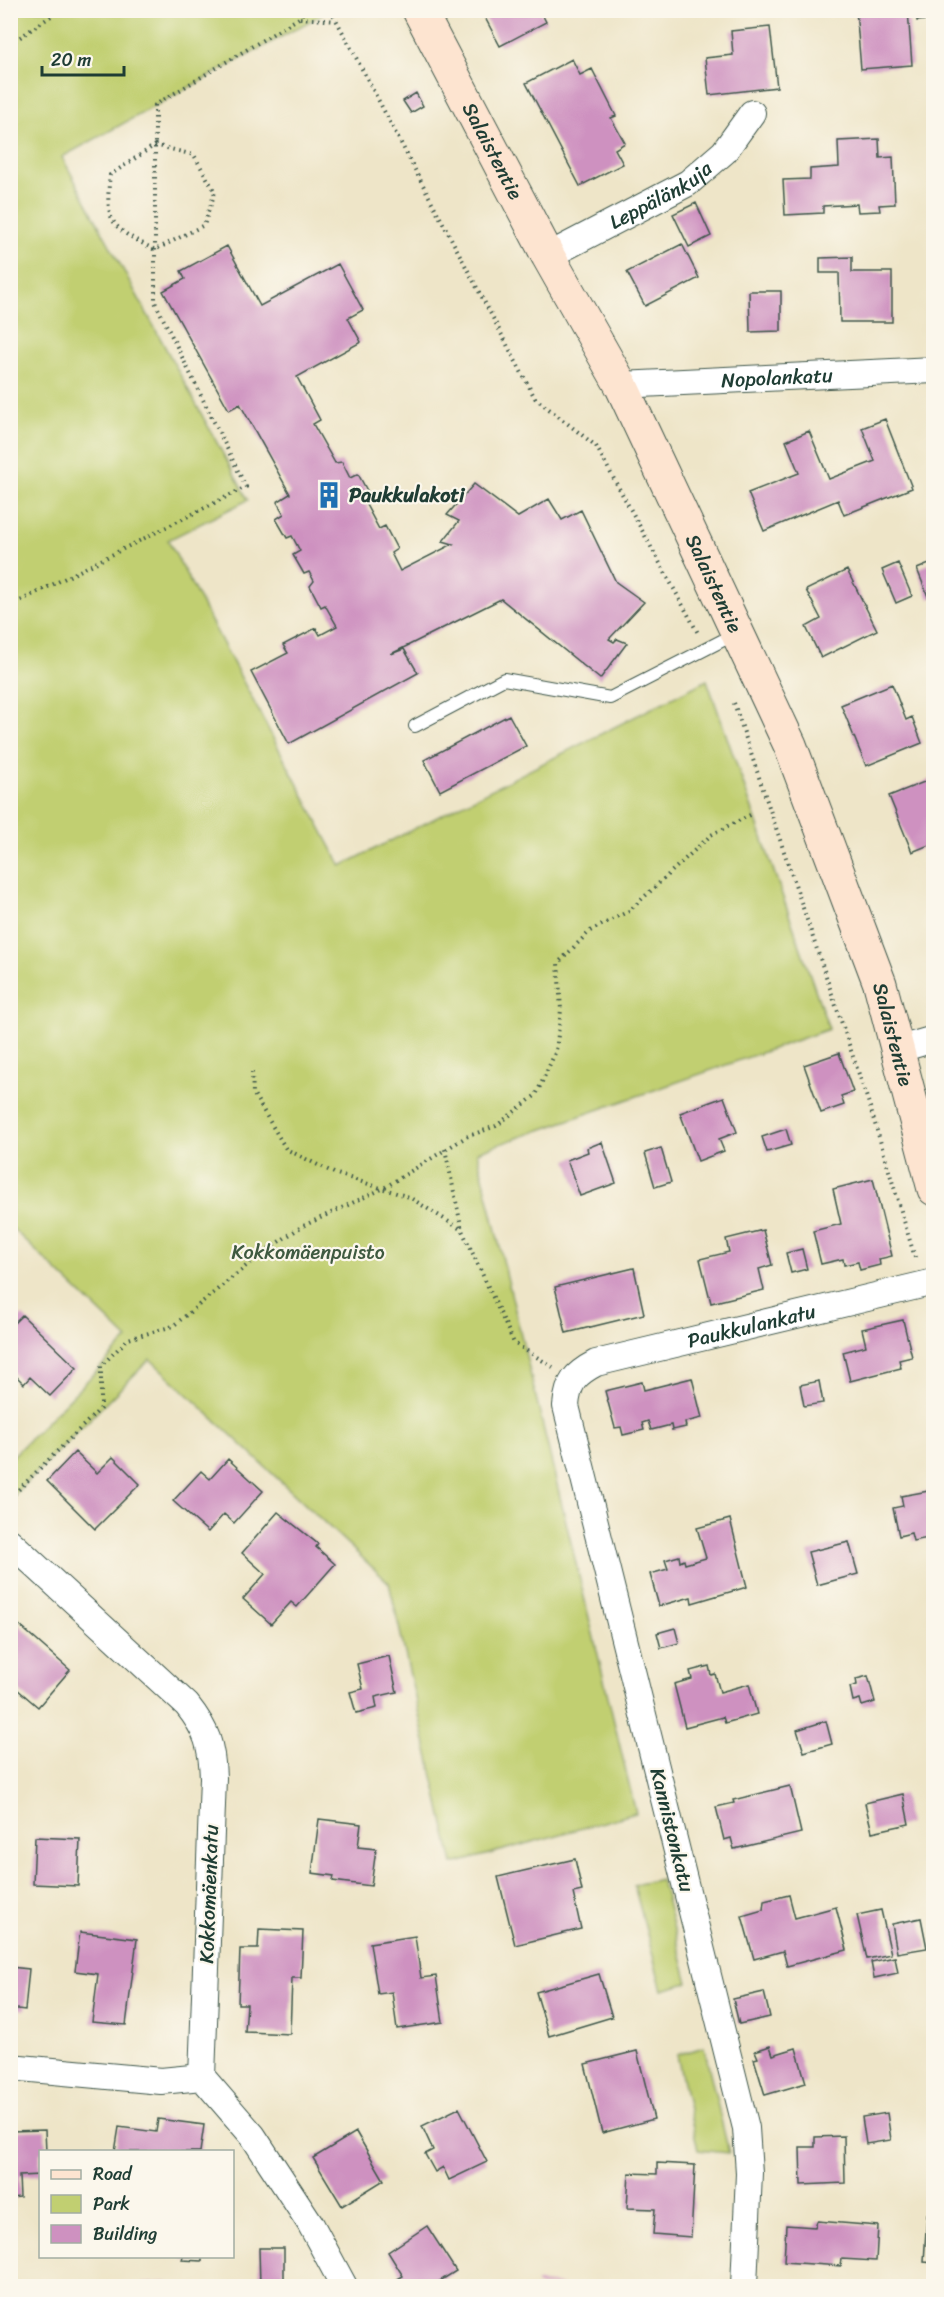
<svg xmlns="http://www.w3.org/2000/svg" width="944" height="2297" font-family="Sriracha,sans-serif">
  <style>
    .green { fill: #c1cf71; stroke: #708652; stroke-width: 1.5 }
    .building { fill: #ce91c0 }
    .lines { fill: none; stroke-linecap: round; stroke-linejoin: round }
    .lane-casing { stroke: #3e564a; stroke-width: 14 }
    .street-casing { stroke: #3e564a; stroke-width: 28 }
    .secondary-casing { stroke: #3e564a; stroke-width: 35 }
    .path { stroke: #3e564a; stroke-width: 4; stroke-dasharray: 1.5 4.5; stroke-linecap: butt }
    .lane { stroke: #fff; stroke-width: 12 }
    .street { stroke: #fff; stroke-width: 26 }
    .secondary { stroke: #fde4d0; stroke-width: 33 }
    .labels { text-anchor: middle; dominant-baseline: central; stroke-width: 4.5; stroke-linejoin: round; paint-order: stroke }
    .street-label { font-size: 20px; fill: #1f3d34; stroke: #fbf7ec }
    .poi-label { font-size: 20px; font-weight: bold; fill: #1f3d34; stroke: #fbf7ec; text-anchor: start }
    .park-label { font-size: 20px; fill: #3f5a40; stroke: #fbf7ec }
  </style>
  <rect width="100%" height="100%" fill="#fbf7ec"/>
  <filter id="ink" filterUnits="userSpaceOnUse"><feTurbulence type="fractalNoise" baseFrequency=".0167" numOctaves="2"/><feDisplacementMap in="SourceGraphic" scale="12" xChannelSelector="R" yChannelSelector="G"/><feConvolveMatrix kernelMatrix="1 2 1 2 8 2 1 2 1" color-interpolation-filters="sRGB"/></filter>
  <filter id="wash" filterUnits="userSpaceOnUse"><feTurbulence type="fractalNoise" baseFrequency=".008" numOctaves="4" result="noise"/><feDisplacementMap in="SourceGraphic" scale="24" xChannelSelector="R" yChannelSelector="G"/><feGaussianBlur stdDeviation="1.35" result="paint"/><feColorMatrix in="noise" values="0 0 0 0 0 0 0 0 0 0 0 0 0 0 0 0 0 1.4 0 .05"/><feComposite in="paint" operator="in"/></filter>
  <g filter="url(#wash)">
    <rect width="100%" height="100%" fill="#eee5c8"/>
    <path class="green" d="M11 10H321L323 14 62 157 248 500 168 540 341 866 707 680 829 1029 477 1152 636 1813 453 1864 389 1583 150 1359 11 1498V1458L128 1339 11 1227Z
      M661 1879 688 1983 662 1990 634 1885Z
      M704 2047 729 2153 698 2150 677 2055Z"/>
    <g id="blocks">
      <path class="building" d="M481 10H540L546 22 500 46Z
        M856 10H908L912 65 861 69Z
        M916 10H926L927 20 917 21Z
        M770 27 777 87 709 95 705 58 733 55 731 31Z
        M572 59 580 75 592 69 616 116 611 118 625 143 615 149 623 164 580 186 526 83Z
        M416 93 423 106 411 113 403 101Z
        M879 139 880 158 893 157 895 204 879 205 880 211 858 212 857 204 823 206V213L785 215 783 180 810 179V169L839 167 838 141Z
        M696 203 711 236 689 247 673 214Z
        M682 244 699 278 645 306 627 272Z
        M227 246 260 306 338 264 363 310 348 318 361 342 297 377 320 420 313 424 335 463 342 462 350 478 358 474 370 496 364 501 379 529 385 526 397 549 391 553 400 571 453 544 443 541 459 521 447 515 474 484 518 517 549 499 562 520 581 510 616 582 644 602 609 639 614 642 617 639 627 643 600 679 501 599 391 654 404 649 418 673 289 744 251 672 288 653 283 645 316 628 320 635 337 626 325 605 321 607 310 586 314 581 309 572 304 574 293 555 300 551 292 536 287 538 276 519 284 514 277 502 290 494 240 404 229 410 163 291 185 279 181 271Z
        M852 257V272H892V322H840L839 273H820V258Z
        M749 291H781V331L750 332Z
        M885 419 912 488 844 515 838 500 764 531 748 493 799 473 786 441 809 431 829 479 875 461 862 428Z
        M934 562V597L929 599 917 569Z
        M898 563 912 596 896 603 882 570Z
        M847 570 877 630 821 658 806 627 821 619 806 590Z
        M892 684 906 720 912 717 922 743 866 766 841 705Z
        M509 715 526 746 440 791 424 760Z
        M934 778V843L912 852 889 796Z
        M839 1053 853 1092 841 1096 844 1105 821 1113 804 1065Z
        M724 1097 737 1132 719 1139 724 1151 698 1161 680 1113Z
        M786 1129 791 1145 767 1152 762 1137Z
        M602 1142 616 1183 580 1196 567 1160 588 1152 587 1148Z
        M661 1148 671 1182 655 1187 645 1153Z
        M873 1179 892 1256 879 1259 880 1265 860 1270 858 1262 844 1265 843 1259 821 1264 813 1231 841 1224 833 1189Z
        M763 1230 772 1265 759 1269 764 1290 711 1303 700 1259 729 1252 726 1239Z
        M802 1249 807 1269 791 1273 786 1253Z
        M634 1268 644 1314 566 1333 555 1287Z
        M22 1315 77 1368 50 1396 30 1377 24 1384 10 1370V1327Z
        M903 1320 912 1357 899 1360 901 1368 850 1381 843 1352 866 1346 862 1329Z
        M692 1378 702 1418 685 1422 686 1427 672 1430 671 1425 651 1430 648 1421 642 1423 644 1430 623 1435 621 1427 615 1428 605 1391 642 1382 644 1390Z
        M819 1381 823 1403 804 1406 800 1385Z
        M75 1452 97 1473 113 1457 140 1484 95 1529 47 1481Z
        M228 1459 263 1491 234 1523 224 1514 208 1532 173 1501 201 1471 210 1479Z
        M934 1490V1537L913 1541 911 1533 899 1536 893 1508 903 1506 901 1496Z
        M278 1512 318 1544 316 1547 335 1564 297 1607 291 1602 271 1624 243 1599 265 1574 242 1553Z
        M730 1519 747 1587 692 1603 691 1597 659 1606 650 1574 668 1569 665 1560 679 1556 680 1562 684 1560 685 1564 706 1558 697 1528Z
        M849 1542 858 1574 817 1585 808 1552Z
        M10 1617 70 1670 38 1707 10 1683Z
        M675 1628 679 1643 661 1648 657 1633Z
        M389 1656 397 1692 375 1697 377 1708 356 1713 350 1692 363 1689 357 1664Z
        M709 1666 711 1675 715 1674 720 1692 749 1684 757 1714 725 1723 723 1717 685 1727 674 1684 692 1679 690 1671Z
        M868 1676 875 1702 862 1706 860 1699 853 1701 850 1687 857 1685 856 1679Z
        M826 1721 832 1744 804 1752 797 1730Z
        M790 1786 801 1833 734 1849 731 1838 724 1840 716 1807 734 1803 733 1800Z
        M903 1794 909 1824 872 1832 865 1803Z
        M319 1819 361 1824 358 1847 376 1849 371 1886 333 1881 334 1876 312 1873Z
        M35 1837 80 1839 78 1886 33 1884Z
        M575 1859 582 1891 573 1893 581 1929 515 1945 498 1877Z
        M789 1895 795 1918 836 1907 847 1950 787 1966 783 1951 754 1959 742 1916 763 1910 764 1901Z
        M881 1910 891 1954 867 1959 857 1915Z
        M921 1918 927 1948 897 1953 892 1924Z
        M259 1929 303 1931 301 1978H292L290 2034 245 2032 247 2004H238L240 1949H258Z
        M80 1932 137 1939 126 2025 92 2022 98 1974 75 1971Z
        M415 1936 421 1978 436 1976 443 2022 397 2029 392 1992 378 1994 370 1943Z
        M895 1957 898 1973 874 1978 871 1962Z
        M10 1967 29 1969 25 2010 10 2008Z
        M599 1974 612 2017 549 2036 536 1992Z
        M764 1992 770 2017 739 2024 733 1999Z
        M770 2046 773 2055 796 2048 806 2083 765 2095 754 2059 758 2058 755 2051Z
        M637 2051 654 2119 602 2133 585 2064Z
        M459 2108 487 2162 449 2180 443 2167 435 2172 425 2154 433 2150 422 2126Z
        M887 2113 891 2140 866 2144 862 2117Z
        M158 2119 204 2125 200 2152H115L119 2127 156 2132Z
        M45 2130 46 2152H40V2175L19 2176 20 2197 10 2198V2131Z
        M356 2132 384 2180 342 2206 313 2158Z
        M844 2136 845 2183 801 2185 800 2147H815V2137Z
        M657 2163 695 2165 691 2237 653 2234 655 2209 627 2208 629 2173 657 2174Z
        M927 2214 934 2215V2263L924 2262Z
        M817 2221 878 2226 876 2261 842 2259 841 2266 784 2262 786 2225 815 2227Z
        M427 2226 456 2271 432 2286H391L389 2284 403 2276 388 2252Z
        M259 2248H284V2286H260Z
        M183 2256H202V2261L182 2260Z
        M168 2282V2286H128V2285Z
        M536 2283 562 2285 561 2286H536Z"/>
    </g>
  </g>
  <g filter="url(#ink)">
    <use href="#blocks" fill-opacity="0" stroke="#3e564a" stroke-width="1.5"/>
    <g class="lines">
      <defs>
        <path id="lane" d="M415 726 504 679 610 698 737 633"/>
        <g id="street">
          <path id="s1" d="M548 256 688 183 724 152 752 113"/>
          <path id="s2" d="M621 385 934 370"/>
          <path d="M896 1050 934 1039"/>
          <path d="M10 1542 187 1705C207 1730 212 1746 213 1778L202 2077 253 2136 310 2223 344 2286"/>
          <path d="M10 2067 161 2081 202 2077"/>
          <path id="s3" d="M744 2286 749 2173 746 2128 566 1406C568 1382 575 1374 596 1363L934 1282"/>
        </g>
        <g id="secondary">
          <path id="s4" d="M419 10 548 256 621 385 790 745 880 984 934 1189"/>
        </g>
      </defs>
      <use href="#lane" class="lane-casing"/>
      <use href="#street" class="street-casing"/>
      <use href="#secondary" class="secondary-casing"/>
      <path class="path" d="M331 10 535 398 596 446 698 633
        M300 18 336 21
        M10 44 60 10
        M155 145 194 155 215 192 204 225 155 250C113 228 104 225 110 175Z
        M10 606 246 487 155 302V105L299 18 305 10
        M734 703 870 1107 916 1261
        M252 1072 253 1093 286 1149 334 1173 409 1197 462 1230 514 1343 553 1367
        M445 1149 462 1230
        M929 1308 934 1327
        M10 1498 101 1408V1366L128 1339 173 1326 262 1253 301 1227 382 1189 466 1137 496 1126 536 1095 556 1051 561 1010 558 963 590 931 629 911 711 835 754 813"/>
      <use href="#lane" class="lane"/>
      <use href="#street" class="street"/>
      <use href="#secondary" class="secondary"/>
    </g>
  </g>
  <defs>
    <symbol id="building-bare" viewBox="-9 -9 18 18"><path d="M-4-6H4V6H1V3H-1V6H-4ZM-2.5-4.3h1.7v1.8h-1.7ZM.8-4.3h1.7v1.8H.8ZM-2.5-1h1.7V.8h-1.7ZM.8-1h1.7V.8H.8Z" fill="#1f6fb2" stroke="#fbf7ec" stroke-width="2.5" paint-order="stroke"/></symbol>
  </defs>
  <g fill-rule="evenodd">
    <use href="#building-bare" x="310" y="476" width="38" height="38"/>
  </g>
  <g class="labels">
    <g class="street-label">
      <text stroke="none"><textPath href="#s4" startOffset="159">Salaistentie</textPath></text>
      <text stroke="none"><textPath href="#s1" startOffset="128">Leppälänkuja</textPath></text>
      <text stroke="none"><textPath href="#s2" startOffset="156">Nopolankatu</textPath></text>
      <text stroke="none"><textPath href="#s4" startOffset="645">Salaistentie</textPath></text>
      <text stroke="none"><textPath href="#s4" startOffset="1131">Salaistentie</textPath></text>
      <text stroke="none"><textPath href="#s3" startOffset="1118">Paukkulankatu</textPath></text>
      <text transform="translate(672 1830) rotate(76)">Kannistonkatu</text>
      <text transform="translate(209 1894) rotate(-88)">Kokkomäenkatu</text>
    </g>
    <g class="poi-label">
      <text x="349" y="495">Paukkulakoti</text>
    </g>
    <g class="park-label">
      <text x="308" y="1252">Kokkomäenpuisto</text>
    </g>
  </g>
  <rect width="944" height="2297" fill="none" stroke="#fbf7ec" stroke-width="36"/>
  <rect x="39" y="2150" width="195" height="108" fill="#fbf7ec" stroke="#a3ada2" stroke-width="1.5"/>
  <rect x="51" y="2170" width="30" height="9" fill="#fde4d0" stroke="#a3ada2" stroke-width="1.5"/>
  <text x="93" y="2180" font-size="18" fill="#1f3d34">Road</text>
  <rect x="51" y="2195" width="30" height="18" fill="#c1cf71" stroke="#a3ada2" stroke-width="1.5"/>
  <text x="93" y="2210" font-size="18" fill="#1f3d34">Park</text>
  <rect x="51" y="2225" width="30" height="18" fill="#ce91c0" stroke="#a3ada2" stroke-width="1.5"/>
  <text x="93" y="2240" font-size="18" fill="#1f3d34">Building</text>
  <path d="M42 66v9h82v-9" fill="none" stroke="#1f3d34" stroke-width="3"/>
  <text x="51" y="66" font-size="18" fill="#1f3d34" stroke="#fbf7ec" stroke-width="4.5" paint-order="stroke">20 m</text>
</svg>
